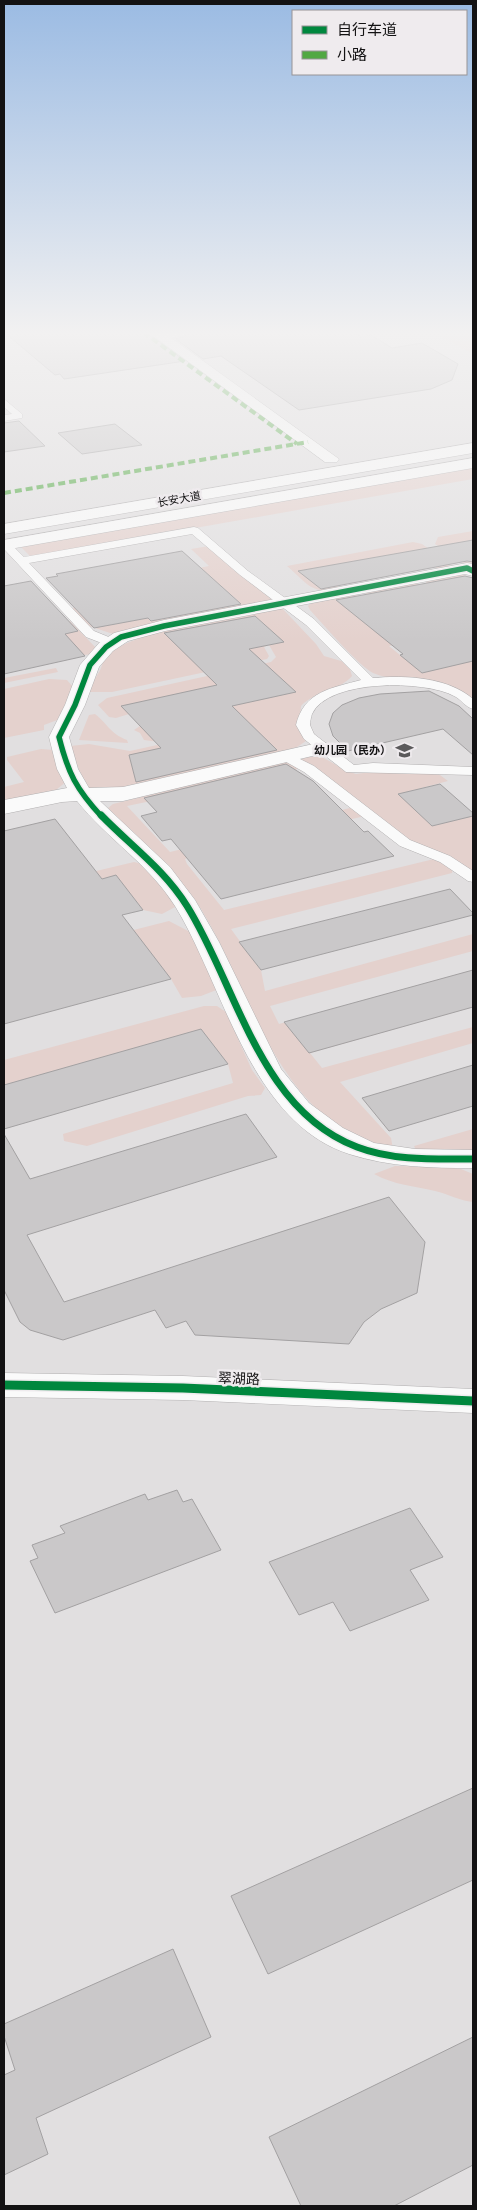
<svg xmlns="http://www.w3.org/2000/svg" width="477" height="2210" font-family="Inter,'Noto Sans SC',sans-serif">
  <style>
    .green { fill: #e4d1cd }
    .building { fill: #cac8c9; stroke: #a3a1a2 }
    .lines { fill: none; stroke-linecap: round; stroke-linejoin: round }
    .service-casing { stroke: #b2b0b1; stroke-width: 1 }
    .minor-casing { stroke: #b2b0b1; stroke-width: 1 }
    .tertiary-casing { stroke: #b2b0b1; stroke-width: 1 }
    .primary-casing { stroke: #b2b0b1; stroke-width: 1 }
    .service { fill: #fafafa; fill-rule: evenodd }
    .minor { fill: #fafafa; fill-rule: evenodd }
    .tertiary { fill: #fafafa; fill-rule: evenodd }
    .primary { fill: #fafafa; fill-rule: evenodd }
    .quiet { stroke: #51a842; stroke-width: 4; stroke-dasharray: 7 4; stroke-linecap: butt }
    .cycleway-far2-casing { stroke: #efebee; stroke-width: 8 }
    .cycleway-far1-casing { stroke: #efebee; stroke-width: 10 }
    .cycleway-casing { stroke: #efebee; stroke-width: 12 }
    .cycleway-far2 { stroke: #00873e; stroke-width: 5.5 }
    .cycleway-far1 { stroke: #00873e; stroke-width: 7 }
    .cycleway { stroke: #00873e; stroke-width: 9 }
    .labels { text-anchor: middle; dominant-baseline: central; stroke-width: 5; stroke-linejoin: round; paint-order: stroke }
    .far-street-label { font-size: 11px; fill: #131213; stroke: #efebee }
    .far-poi-label { font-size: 11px; font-weight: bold; fill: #131213; stroke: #efebee; text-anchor: end }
    .street-label { font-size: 14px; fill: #131213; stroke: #efebee }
  </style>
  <rect width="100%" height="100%" fill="#e1dfe0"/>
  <path class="green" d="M432 332H473V354Z
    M473 466V479L31 557 20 546Z
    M473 531V540L452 544 469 556H473V566L467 565 435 544 438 537Z
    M413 542 422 544 449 563 450 567 439 570 429 562 332 581 341 589C310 594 309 585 287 566Z
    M209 546 274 601 116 635 86 625 72 608 113 600 95 609 111 625 237 600 220 585 188 591 169 574 209 566 191 549Z
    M457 573 473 579V628L389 646 400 655 473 639V699C446 676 405 686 373 673 359 666 323 624 310 610L308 606 311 602 355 594 375 608 382 606 364 592 414 582 442 599 446 598 423 580Z
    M281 607 316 644 324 656 348 663 352 676C339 691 315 691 301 706L300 718 306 741 297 747 287 750 110 790 86 788 70 746 89 744 130 751 166 743 144 740 140 733 134 730 140 726 129 714 116 718 109 717 98 705 107 698 271 662 276 657 269 645 264 647 269 656 267 659 112 692H89C91 684 95 679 99 672 102 668 102 662 105 658 123 632 246 614 281 607Z
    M70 621 97 649 92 654 84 655 70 640 4 653V643L18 640 11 632Z
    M56 668 58 672 4 683V678Z
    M49 679 67 680 73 687 60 719 44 725V730L4 738 5 725 4 689Z
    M95 714C109 725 109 733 127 740L128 743 79 740 89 715Z
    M41 749 54 750 67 781 56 790 4 802V787L24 782 7 760V757Z
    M307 757H322L347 771 356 774 386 770 436 772 448 781 399 794 432 826 473 816V873C455 861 433 856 415 844 375 818 341 784 300 760Z
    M289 761 301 767 291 772 127 806 170 852 350 808 365 816 191 856 185 859 187 864 224 910 434 859 448 862 453 869 452 873 231 929 261 970 265 991 473 934V951L270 1006 279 1024 473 970V1007L310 1053 322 1068 473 1027V1043L340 1082 391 1138 393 1149C368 1141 341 1131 322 1114 262 1059 242 976 201 909 184 882 157 856 135 835 126 826 116 818 108 808L113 804Z
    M134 862 147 865 177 906 162 914 143 910 116 876 4 903V893Z
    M169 921 192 933 219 989 201 996 182 998 171 979 146 948 4 985V979L106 952 102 938Z
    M204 1006H217L226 1012 252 1070 265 1088 261 1095 248 1096 87 1146 64 1141 63 1134 233 1083 228 1064 201 1030 4 1085V1060Z
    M473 1129V1155L417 1152 414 1146Z
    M395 1166 448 1167 461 1169 473 1174V1202C460 1201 448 1194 435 1191 414 1186 394 1185 374 1174Z"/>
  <path class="building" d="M4 332H146L185 361 64 379 60 374 55 375Z
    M190 332H352L361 337 371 335 392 348 422 343 458 364 452 380 431 389 299 410 221 356 203 359 176 339 186 336Z
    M19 421 45 446 4 452V423Z
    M115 424 142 445 82 454 58 433Z
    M473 540V562L467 561 321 589 298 571Z
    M182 551 241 604 151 621 148 618 94 628 46 578 58 576 56 574Z
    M465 576 473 578V661L422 673 400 655 403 654 336 600Z
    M31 581 78 631 65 634 85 656 4 674V586Z
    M255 616 284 642 249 649 296 692 232 706 277 750 136 782 129 755 161 748 121 706 217 685 164 633Z
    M429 691 459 706 473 719V755L443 729 348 751 333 736 329 724 333 713 342 705 359 698 380 694Z
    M286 764 313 781 364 832 368 831 394 856 221 899 171 839 162 841 141 816 157 812 144 798Z
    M440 784 473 813V816L432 826 398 794Z
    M55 819 102 879 116 875 143 910 122 915 171 979 4 1024V831Z
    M450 889 473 913V915L261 970 239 942Z
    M473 970V1007L309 1053 284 1022Z
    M201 1029 228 1064 4 1129V1085Z
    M473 1065V1106L389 1131 362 1098Z
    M246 1114 277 1157 27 1235 64 1302 389 1197 425 1242 417 1293 381 1309 364 1322 349 1344 195 1335 186 1321 166 1328 155 1310 63 1340 30 1330 20 1322 4 1290V1134L30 1179Z
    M177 1490 183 1502 192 1499 221 1550 55 1613 30 1561 38 1558 32 1545 65 1533 60 1526 145 1494 148 1500Z
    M410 1508 443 1557 410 1570 429 1600 350 1631 333 1602 299 1615 269 1562Z
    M473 1788V1880L268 1974 231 1896Z
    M173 1949 211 2037 36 2118 48 2154 4 2175V2075L15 2070 4 2036V2024Z
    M473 2037V2165L394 2206H301L269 2137Z"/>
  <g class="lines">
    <defs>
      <path id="service" d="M176 332 188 333C182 337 164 340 158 336Z
        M4 399 22 414V418L4 421V415L12 414 4 407Z
        M194 527 198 528 248 571 314 619 373 678C405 675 448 677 473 699V709C465 707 461 699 454 696 425 680 328 679 312 714 311 717 310 722 310 725L314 734 354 765 373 763 473 767V775L346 772 304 739 296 725C304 691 332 688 361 680L306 625 240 575 192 534 29 563 94 631 116 640 118 643 112 647 86 637 4 549V542L10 543 24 557Z
        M286 752 314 766 410 840 450 856 473 871V882L468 881 440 862 400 846 304 772 281 759 279 756 281 753Z"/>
      <path id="minor" d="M467 563 473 564V576L465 574 165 631 128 641 113 651 99 667 85 705 69 737 78 769 89 788 123 787 322 742 329 744 332 748 329 752 123 801H100L170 867 195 900 219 942 281 1069 309 1103 343 1128 374 1143 415 1149 473 1150V1168C431 1168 390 1167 349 1154 250 1122 224 986 175 906 149 864 107 839 77 801L62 802 4 814V800L67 788 57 769 49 737 65 705 80 665 99 643 114 633 164 620Z"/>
      <path id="tertiary" d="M148 332H163L339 459 337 462H325Z
        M473 458V468L4 550V540Z
        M4 1373 183 1376 473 1389V1413L183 1400 4 1397Z"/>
      <path id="primary" d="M473 443V453L4 534V524Z"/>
    </defs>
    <use href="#service" class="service-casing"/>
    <use href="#minor" class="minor-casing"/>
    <use href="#tertiary" class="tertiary-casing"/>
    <use href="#primary" class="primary-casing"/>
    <use href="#service" class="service"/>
    <use href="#minor" class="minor"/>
    <use href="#tertiary" class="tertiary"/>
    <use href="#primary" class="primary"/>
    <path class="quiet" d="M143 332 297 444
      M4 493 308 442"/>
    <defs>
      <path id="cycleway-far2" d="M102 817C76 789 68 773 59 737L75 705 90 665 106 647 121 637 164 626 467 568 473 571"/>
      <path id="cycleway-far1" d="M101 815C131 846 164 869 187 906 237 986 259 1110 357 1147 393 1161 435 1159 473 1159"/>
      <path id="cycleway" d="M4 1385 183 1388 473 1401"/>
    </defs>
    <use href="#cycleway-far2" class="cycleway-far2-casing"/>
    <use href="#cycleway-far1" class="cycleway-far1-casing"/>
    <use href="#cycleway" class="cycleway-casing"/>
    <use href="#cycleway-far2" class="cycleway-far2"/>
    <use href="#cycleway-far1" class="cycleway-far1"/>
    <use href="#cycleway" class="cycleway"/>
  </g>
  <linearGradient id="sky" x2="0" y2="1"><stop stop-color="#9bbbe3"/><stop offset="0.52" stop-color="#f2f1f1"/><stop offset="1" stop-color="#f2f1f1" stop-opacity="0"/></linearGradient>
  <rect width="477" height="641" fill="url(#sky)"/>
  <defs>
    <symbol id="school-bare" viewBox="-9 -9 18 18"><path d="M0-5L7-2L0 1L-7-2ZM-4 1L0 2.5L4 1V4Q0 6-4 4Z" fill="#5b5a5b" stroke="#efebee" stroke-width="2.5" paint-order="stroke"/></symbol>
  </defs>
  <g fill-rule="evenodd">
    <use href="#school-bare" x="392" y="738" width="25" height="25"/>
  </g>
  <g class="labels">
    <g class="far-street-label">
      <text transform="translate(179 499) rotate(-10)">长安大道</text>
    </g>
    <g class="far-poi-label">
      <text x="391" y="750">幼儿园（民办）</text>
    </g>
    <g class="street-label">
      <text transform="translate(239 1378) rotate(2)">翠湖路</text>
    </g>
  </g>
  <rect width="477" height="2210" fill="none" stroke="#131213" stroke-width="10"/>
  <rect x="292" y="10" width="175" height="65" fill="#efebee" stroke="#979496"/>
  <rect x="302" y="26" width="25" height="8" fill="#00873e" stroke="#979496"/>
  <text x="337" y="35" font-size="15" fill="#131213">自行车道</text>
  <rect x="302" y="51" width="25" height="8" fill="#51a842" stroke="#979496"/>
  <text x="337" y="60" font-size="15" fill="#131213">小路</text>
</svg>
